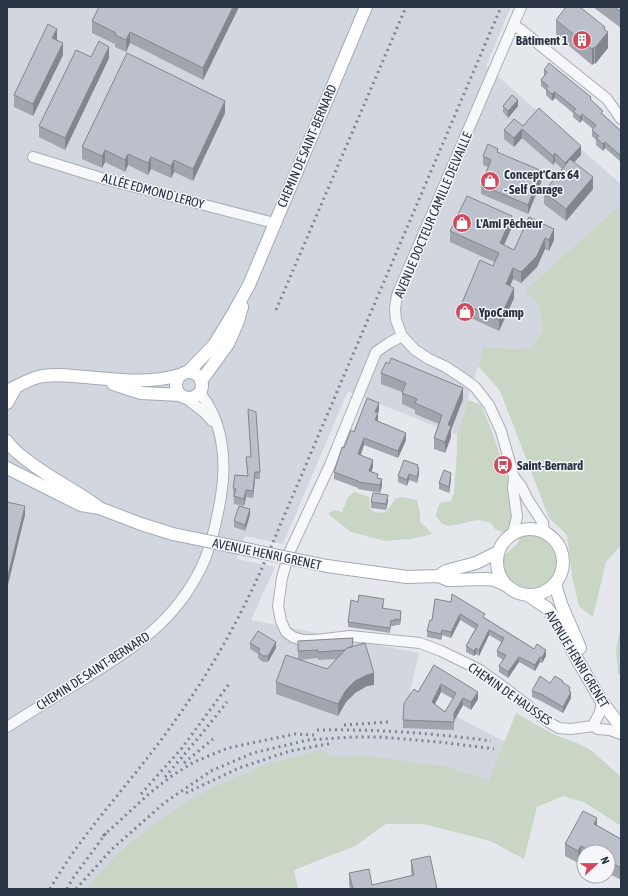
<svg xmlns="http://www.w3.org/2000/svg" width="628" height="896" font-family="'Asap Condensed',sans-serif">
  <style>
    .built { fill: #d2d6de }
    .green { fill: #c9d6c5 }
    .lines { fill: none; stroke-linecap: round; stroke-linejoin: round }
    .minor-casing { stroke: #a9aeb7; stroke-width: 12 }
    .major-casing { stroke: #a3abb8; stroke-width: 14 }
    .minor { stroke: #f7f8fa; stroke-width: 10 }
    .major { stroke: #fff; stroke-width: 12 }
    .rail { stroke: #7d8696; stroke-width: 3; stroke-dasharray: 2 4; stroke-linecap: butt }
    .major-bridge-casing { stroke: #a3abb8; stroke-width: 14; stroke-linecap: butt }
    .major-bridge { stroke: #fff; stroke-width: 12 }
    .wall { fill: #a1a5ae; fill-rule: evenodd }
    .shaded-wall { fill: #83868d }
    .building { fill: #bbc0ca; stroke: #83868d; fill-rule: evenodd }
    .labels { text-anchor: middle; dominant-baseline: central; stroke-width: 3; stroke-linejoin: round; paint-order: stroke }
    .poi-label { font-size: 13px; font-weight: bold; fill: #2b3445; stroke: #f4f6f9; text-anchor: start }
    .street-label { font-size: 13px; fill: #2b3445; stroke: #f4f6f9 }
  </style>
  <rect width="100%" height="100%" fill="#e4e7ec"/>
  <path class="built" d="M7 7H511L486 66 621 184V204L525 290 539 307 543 329 532 349H519L483 347 478 366 457 435 348 391 283 544 245 536 236 559 275 567 251 620 419 653 410 692 507 743 497 797 98 889H7Z"/>
  <path class="green" d="M621 204V545L606 562 593 617 579 606 572 576 567 535 549 518 500 391 478 366 483 347 519 349 532 348 543 329 539 307 525 290Z
    M468 400 481 405 493 434 509 484 513 514 509 529 504 533 495 529 491 523 478 520 450 526 442 524 436 516 438 507 441 502 451 501 454 492 457 454V435Z
    M354 492 369 497 370 509C376 514 380 513 387 511L395 499 401 497 417 500 420 514V522L426 527 432 534 411 539 385 541 351 532 328 514 334 510 342 512 348 497Z
    M531 534C581 544 550 609 514 583 505 577 503 566 504 556L518 543 520 536Z
    M621 625V674H618L616 650Z
    M516 713 553 734 577 743 591 750 621 777V826L584 802 563 796 537 807 524 859 490 841 423 824H386L355 846 294 870 298 889H86L117 854 153 825 187 802 210 789 262 766 320 750 337 757 366 756 448 767 489 780Z"/>
  <g class="lines">
    <defs>
      <path id="minor" d="M521 7 401 286 397 295 395 309 396 320 402 336 415 350 429 359 446 367 467 381 475 387 489 405 501 431 514 477 521 486 528 500 543 523 544 532
        M513 25 520 29 607 99 621 119
        M33 157 101 178 274 223
        M402 336 389 343 376 352 330 465 289 553 282 578 278 606 281 621 286 632 293 637 302 640H316L350 636 420 643 441 651 480 670 509 691 550 723 559 728 571 729 593 726 598 729 610 730 621 734
        M187 398 191 402 204 412 212 421
        M513 533 517 517 513 488 514 477
        M593 726 600 712 602 702
        M7 727C32 711 58 695 84 679 133 648 174 623 201 568 212 545 217 520 221 496 227 461 223 420 199 392"/>
      <path id="major" d="M188 372 214 345 234 312 249 285 366 7
        M176 385a13 13 0 1 1 26 0a13 13 0 1 1-26 0Z
        M201 381 228 344 238 321 242 307
        M113 384 141 393 181 395
        M7 391C16 387 27 380 38 377 53 373 71 376 86 377 120 380 148 384 180 375
        M7 403 16 387
        M7 441C13 451 23 457 32 464 53 480 77 491 98 507
        M7 468 81 505 99 508 141 524 173 534
        M497 562a33 33 0 1 1 66 0a33 33 0 1 1-66 0Z
        M327 566 407 577 439 576 448 580 486 579 495 580 505 585
        M439 576 446 571 476 563 498 552
        M555 584 561 604 580 648
        M529 596 547 608 556 620 577 659 602 702 621 727"/>
    </defs>
    <use href="#minor" class="minor-casing"/>
    <use href="#major" class="major-casing"/>
    <use href="#minor" class="minor"/>
    <use href="#major" class="major"/>
    <path class="rail" d="M276 310 406 7
      M344 725 389 722
      M317 730C375 729 433 733 491 741
      M184 763 213 739
      M165 777 200 736 227 702
      M186 793 239 768 290 751 333 743
      M141 794 182 748 229 684
      M103 836 151 792 173 775 194 762 228 748 295 734 314 735
      M50 889C83 831 130 784 169 729 199 688 225 645 247 600 259 576 269 552 279 528L501 7
      M67 889 73 878 106 833
      M76 889 111 850 164 803 211 771 253 753 308 740 352 737H379L439 742 494 749"/>
    <defs>
      <path id="major-bridge" d="M173 534 327 566"/>
    </defs>
    <use href="#major-bridge" class="major-bridge-casing"/>
    <use href="#major-bridge" class="major-bridge"/>
  </g>
  <path class="wall" d="M99 7H239L203 80 130 43 126 52 115 47V44L92 33V21Z
    M593 7H621V28Z
    M556 20 605 31 608 48 595 64 594 63 592 65 556 35Z
    M57 41 63 55 33 116 14 107V95Z
    M109 58 65 150 39 137V126Z
    M544 70 591 100 603 114 621 131V162L605 148 603 151 596 145V140L592 136V130L593 129 582 120 580 123 573 117V113L555 98 552 101 546 95V90L541 86V80L544 76Z
    M503 106H518L508 118 503 112Z
    M225 113 193 181 174 172 171 178 151 169 148 175 128 165 125 172 105 162 102 168 82 159V147Z
    M523 126 581 155 574 162 593 189 566 221 544 204V192L562 169 555 162 553 165 522 138 514 147 504 139V130Z
    M498 153 542 180 528 214 481 194V185L488 167 483 165V156Z
    M529 217 554 240 549 251 545 249 537 267 521 283 513 279 510 286 514 298 499 331 462 314V303L493 266 494 262 450 242V231L512 227 504 245 514 250Z
    M381 373 463 399 451 430V437L445 453 434 449V438L439 424 415 414V410L402 404V392L381 384Z
    M248 409 260 472V479H255L253 498 246 497 244 506 234 504 233 488 248 476 246 457H251Z
    M379 410 378 413V422L406 440 398 458 364 445 361 455 373 467 371 472 378 478 382 486 380 493 358 489V488L334 479V472L344 448 354 432Z
    M418 468 419 474 417 483 409 480 407 486 398 482V476Z
    M451 479 449 493 439 489V483Z
    M388 501 386 510 371 508V502Z
    M250 515 245 531 234 527V521Z
    M435 599 485 618 546 656 542 663 540 662 535 671 519 662 508 678 499 672V666L503 660 497 656V651L501 642 489 635 479 656 476 654 474 656 466 652V646L475 629 460 620 451 638 442 635 441 640 427 637V631L432 620Z
    M358 602 384 604 383 608 401 616 400 625H395V626H391L390 633 348 627V622Z
    M298 641 353 647 374 685 367 686 355 693 346 702 338 716 276 694V682L298 659ZM318 658V660L336 659 327 669 300 660Z
    M250 643 276 648 268 662H263L258 658V654L250 649Z
    M434 665 478 699 471 710 463 705 454 721V730L403 728V720L418 692ZM441 692 453 699 445 712 435 704Z
    M550 683H563L570 692 571 698 563 713 541 701 532 697V691Z
    M597 825 621 839V880L608 873V852H584V859L581 858 578 863 565 856V844Z
    M411 860 437 889H350L349 885V873L372 885 412 876 411 872Z"/>
  <path class="shaded-wall" d="M233 7H239L203 80V68Z
    M605 27V35L608 32V48L595 64V48Z
    M57 29V41L52 38Z
    M130 32V43L126 52V40Z
    M63 43V55L33 116V104Z
    M109 47V58L65 150V138Z
    M594 47V63L592 65V49Z
    M555 92V98L552 101V94Z
    M518 100V106L508 118V111Z
    M225 101V113L193 181V169Z
    M582 114V120L580 123V117Z
    M522 129V138L514 147V138Z
    M605 142V148L603 151V144Z
    M581 146V155L565 172V163Z
    M105 150V162L102 168V156Z
    M555 153V162L553 165V156Z
    M128 154V165L125 172V160Z
    M151 157V169L148 175V163Z
    M174 160V172L171 178V166Z
    M542 171V180L528 214V205Z
    M593 177V189L566 221V209Z
    M512 216V227L500 254V243Z
    M554 229V240L549 251V240Z
    M545 238V249L537 267 521 283V272Z
    M513 268V279L506 295V284Z
    M514 288V298L499 331V320Z
    M463 388V399L451 430V437L445 453V442L448 425Z
    M379 403V410L375 419V412Z
    M378 413V421L375 428V420Z
    M406 433V440L398 458V451Z
    M364 438V445L358 461V454Z
    M373 460V467L369 478V471Z
    M419 468V474L417 483V477Z
    M255 472V479L253 498V491Z
    M451 473V479L449 493V487Z
    M409 474V480L407 486V480Z
    M382 479V486L380 493V485Z
    M246 490V497L244 506V499Z
    M388 495V501L386 510V504Z
    M25 506V515L7 589V580Z
    M250 509V515L245 531V525Z
    M401 611V616L400 625V620Z
    M460 614V620L451 638V632Z
    M442 630V635L441 640V634Z
    M489 630V635L479 656V650Z
    M276 642V648L268 662V656Z
    M476 648V654L474 656V651Z
    M546 650V656L542 663V658Z
    M519 657V662L508 678V672Z
    M540 657V662L535 671V665Z
    M374 673V685L367 686 355 693 346 702 338 716V704L346 690 355 681 367 675Z
    M441 684V692L432 710V702Z
    M478 692V699L471 710V702Z
    M571 692V698L563 713V707Z
    M463 698V705L454 721V713Z
    M597 818V830L594 824Z
    M581 846V858L578 863V851Z"/>
  <path class="building" d="M99 7H233L203 68 130 32 126 40 115 35 116 33 92 21Z
    M566 7H580L605 27 604 29 608 32 595 48 594 47 592 49 556 20Z
    M614 7H621V12Z
    M48 24 57 29 52 38 63 43 33 104 14 95Z
    M99 41 109 47 65 138 39 126 76 50 91 57Z
    M127 53 225 101 193 169 174 160 171 166 151 157 148 163 128 154 125 160 105 150 102 156 82 147Z
    M549 63 591 97 590 99 603 111 601 113 621 131V156L605 142 603 144 596 138 599 136 592 130 596 125 582 114 580 117 573 111 576 109 555 92 552 94 546 89 548 86 541 80 547 72 544 70Z
    M512 95 518 100 508 111 503 106Z
    M539 108 581 146 565 163 555 153 553 156 522 129 514 138 504 130 514 119 523 126Z
    M488 144 498 149 497 152 542 171 528 205 481 185 491 160 483 156Z
    M570 159 593 177 566 209 544 192Z
    M467 196 512 216 500 243 514 250 529 217 554 229 549 240 545 238 537 256 521 272 513 268 506 284 514 288 499 320 462 303 480 260 493 266 499 253 450 231Z
    M391 358 463 388 448 425 451 426 445 442 434 438 442 415 415 403 417 399 402 393 406 383 381 373 386 362 389 364Z
    M367 398 379 403 375 412 378 413 375 420 406 433 398 451 364 438 358 454 373 460 369 471 378 474 377 478 382 479 380 485 358 482V481L334 472 342 447 344 448 351 430 354 432Z
    M248 409 256 412 260 472H255L253 491 246 490 244 499 234 496 236 489 233 488 235 475 248 476 246 457H251Z
    M404 460 418 465 417 467 419 468 417 477 409 474 407 480 398 476Z
    M444 470 451 473 449 487 439 483Z
    M373 493 388 495 386 504 371 502Z
    M7 502 25 506 7 580Z
    M239 506 250 509 245 525 234 521Z
    M452 594 485 614 483 617 534 649 537 644 546 650 542 658 540 657 535 665 519 657 508 672 499 666 506 655 497 651 504 638 489 630 479 650 476 648 474 651 466 646 478 625 460 614 451 632 442 630 441 634 427 631 430 620H432L435 599 451 602Z
    M359 595 384 599 382 608 401 611 400 620 395 619V621L391 620 390 628 348 622 351 600 358 602Z
    M258 631 276 642 268 656H263L258 652 260 649 250 643Z
    M353 638 352 647 347 648 345 650 318 652V650L298 651V641Z
    M365 643 374 673 367 675 355 681 346 690 338 704 276 682 286 655 327 669 347 648Z
    M434 665 478 692 471 702 463 698 454 713V722L403 720 404 703 414 689 418 692ZM441 684 456 693 445 712 432 702Z
    M540 676 550 683 555 676 563 681 562 682 570 687 569 691 571 692 563 707 541 694 532 691Z
    M583 811 597 818 594 824 621 839V868L608 861V852H592L581 846 578 851 565 844Z
    M430 856 437 889H353L349 873 369 869 372 885 414 875 411 860Z"/>
  <defs>
    <symbol id="building-disc" viewBox="-11 -11 22 22"><circle r="9.5" fill="#d1495b" stroke="#f4f6f9"/><path d="M-4-6H4V6H1V3H-1V6H-4ZM-2.5-4.3h1.7v1.8h-1.7ZM.8-4.3h1.7v1.8H.8ZM-2.5-1h1.7V.8h-1.7ZM.8-1h1.7V.8H.8Z" fill="#fff"/></symbol>
    <symbol id="shop-disc" viewBox="-11 -11 22 22"><circle r="9.5" fill="#d1495b" stroke="#f4f6f9"/><path d="M-5-2.5h2.3a2.7 3.5 0 0 1 5.4 0H5L5.5 6h-11ZM-1.5-2.5h3a1.5 2.3 0 0 0-3 0Z" fill="#fff"/></symbol>
    <symbol id="bus-disc" viewBox="-11 -11 22 22"><circle r="9.5" fill="#d1495b" stroke="#f4f6f9"/><path d="M-5-6H5V4H4V6H2V4H-2V6H-4V4H-5ZM-3.5-4V0h7V-4ZM-3.5 1.2v1.5H-2V1.2ZM2 1.2v1.5H3.5V1.2Z" fill="#fff"/></symbol>
  </defs>
  <g fill-rule="evenodd">
    <use href="#building-disc" x="571" y="29" width="22" height="22"/>
    <use href="#shop-disc" x="479" y="170" width="22" height="22"/>
    <use href="#shop-disc" x="451" y="212" width="22" height="22"/>
    <use href="#shop-disc" x="454" y="301" width="22" height="22"/>
    <use href="#bus-disc" x="492" y="454" width="22" height="22"/>
  </g>
  <g class="labels">
    <g class="poi-label">
      <text x="568" y="40" text-anchor="end">Bâtiment 1</text>
      <text x="504" y="174">Concept'Cars 64<tspan x="504" dy="15">- Self Garage</tspan></text>
      <text x="476" y="223">L'Ami Pêcheur</text>
      <text x="479" y="312">YpoCamp</text>
      <text x="517" y="465">Saint-Bernard</text>
    </g>
    <g class="street-label">
      <text transform="translate(307 146) rotate(-67)">CHEMIN DE SAINT-BERNARD</text>
      <text transform="translate(153 191) rotate(15)">ALLÉE EDMOND LEROY</text>
      <text transform="translate(433 215) rotate(-67)">AVENUE DOCTEUR CAMILLE DELVAILLE</text>
      <text transform="translate(267 554) rotate(12)">AVENUE HENRI GRENET</text>
      <text transform="translate(577 659) rotate(59)">AVENUE HENRI GRENET</text>
      <text transform="translate(93 671) rotate(-33)">CHEMIN DE SAINT-BERNARD</text>
      <text transform="translate(510 694) rotate(35)">CHEMIN DE HAUSSES</text>
    </g>
  </g>
  <rect width="628" height="896" fill="none" stroke="#2b3445" stroke-width="16"/>
  <g transform="translate(596 864) rotate(68)"><circle r="19" fill="#f4f6f9" stroke="#a4a8b1"/>
  <path d="M0-3L7 15L0 10L-7 15Z" fill="#d1495b"/>
  <text y="-6" font-size="11" font-weight="bold" text-anchor="middle" fill="#2b3445">N</text>
  </g>
</svg>
